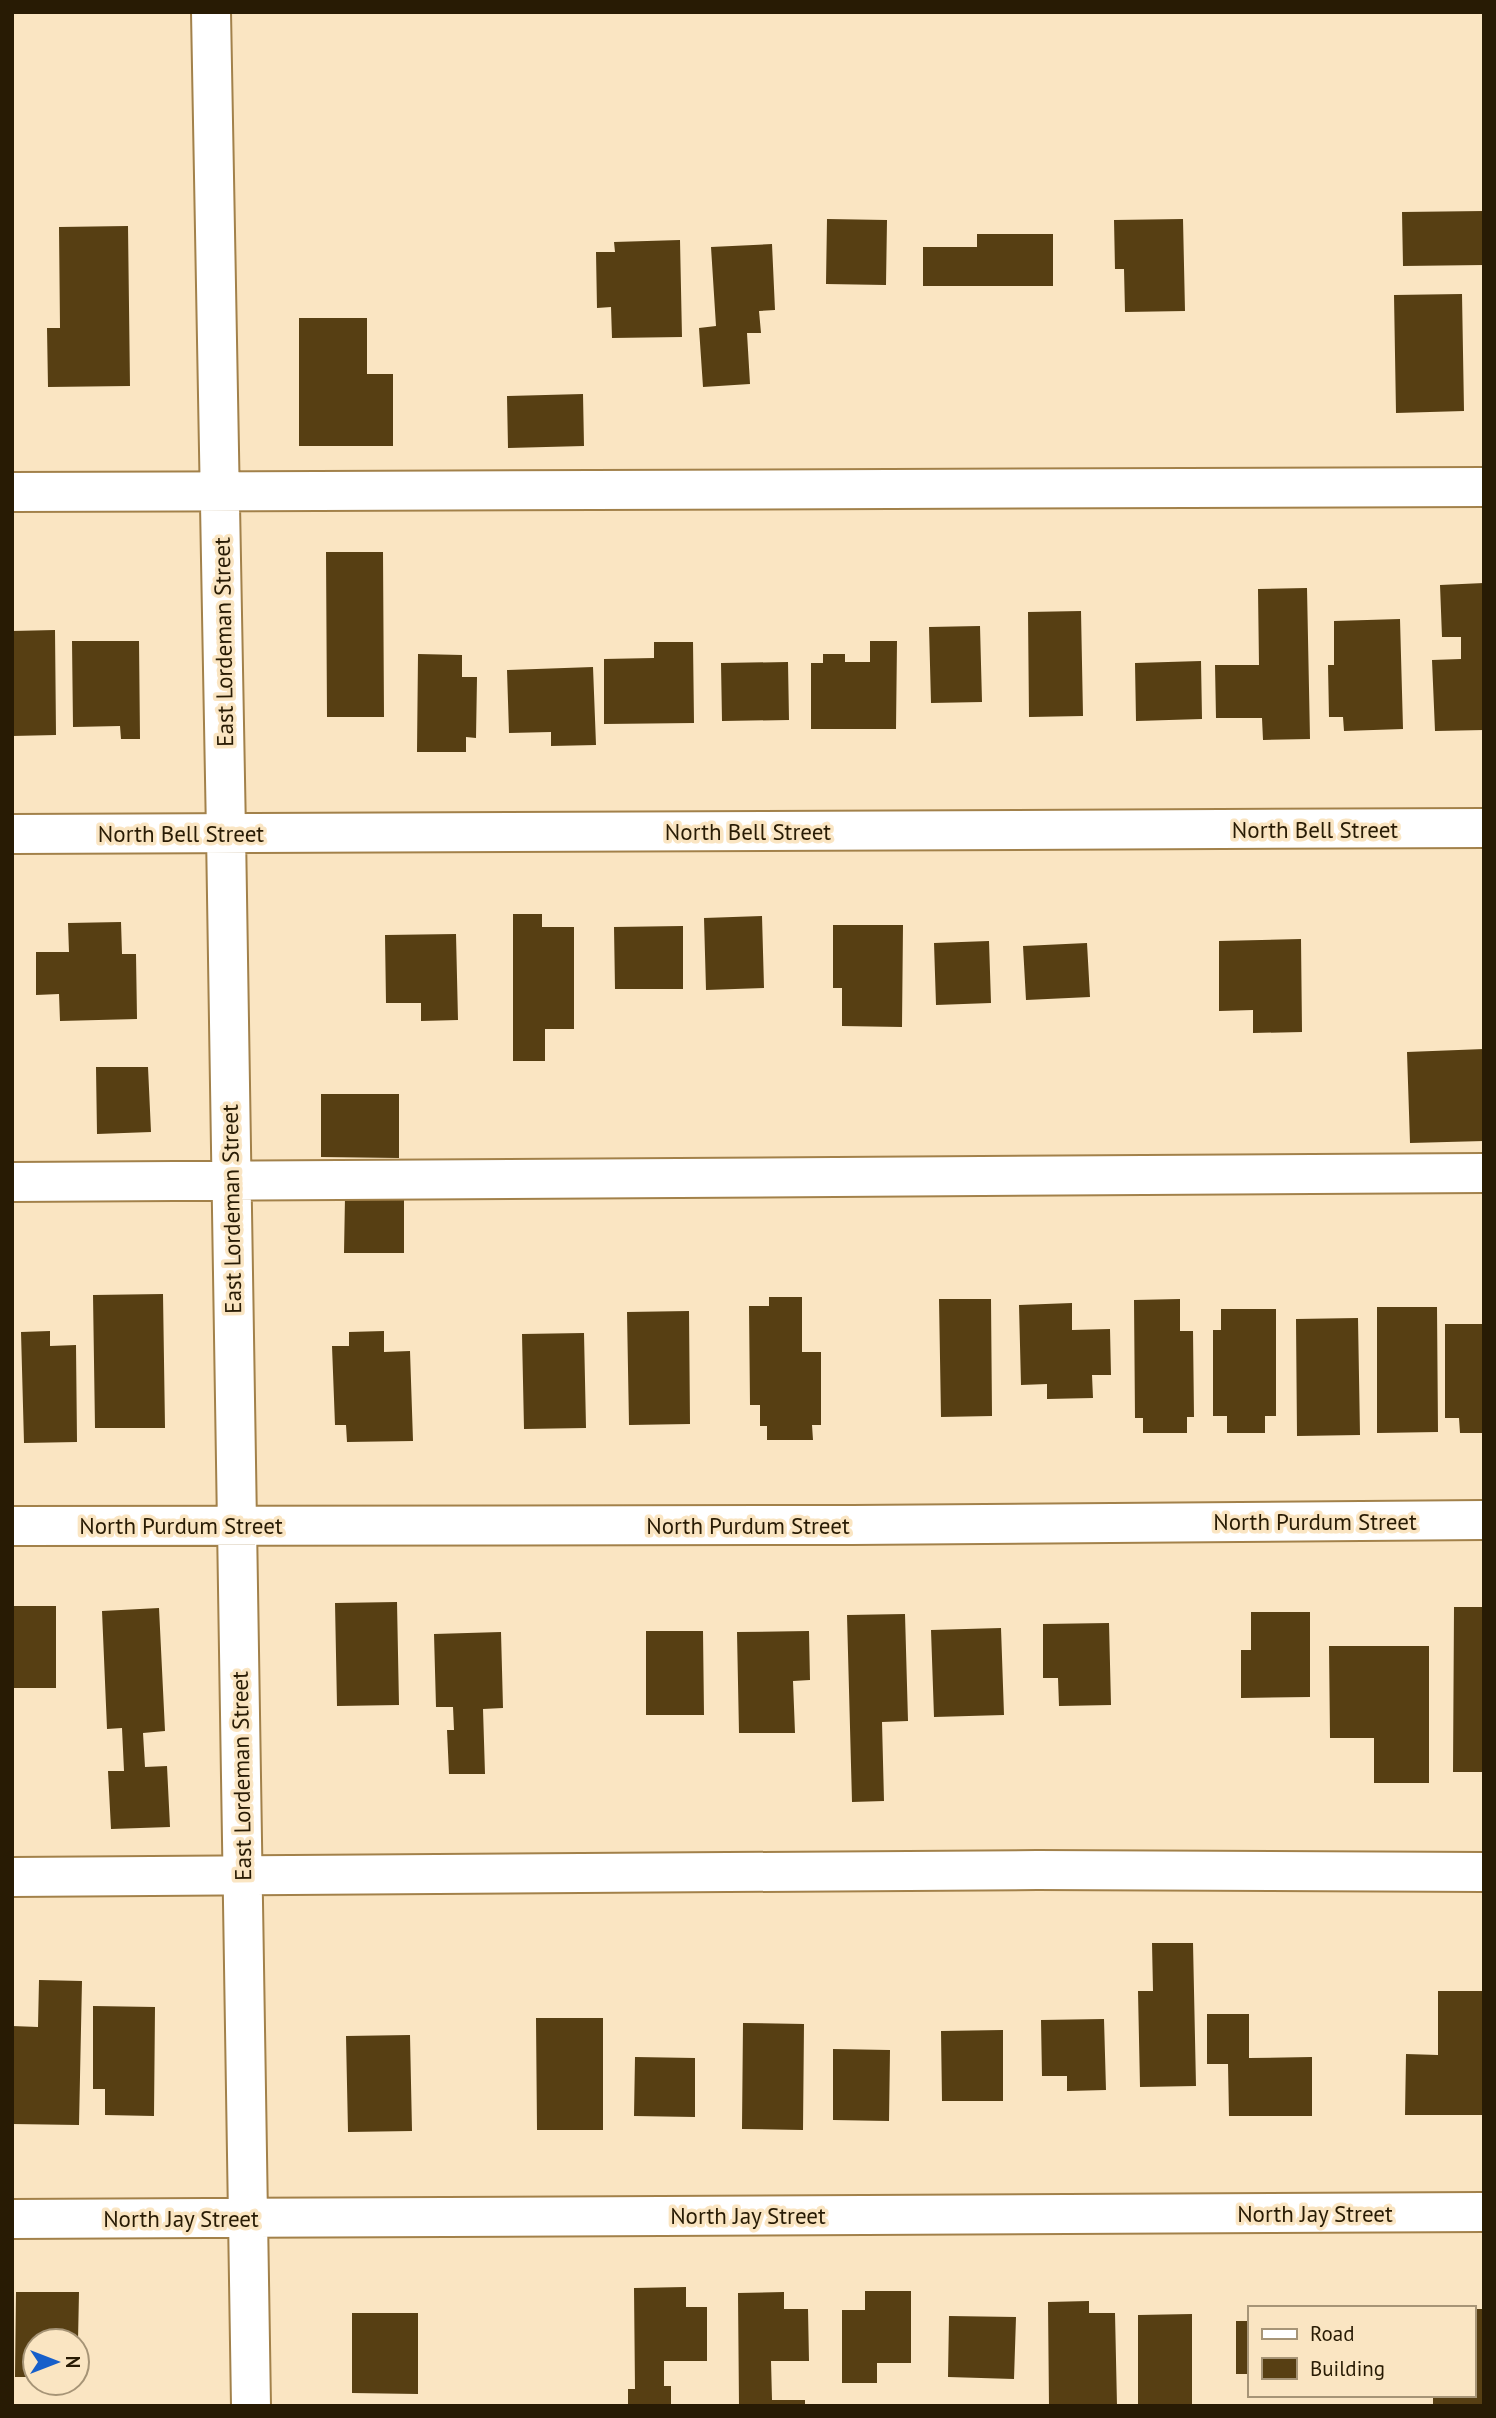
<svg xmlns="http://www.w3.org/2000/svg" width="1496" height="2418" font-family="'PT Sans',sans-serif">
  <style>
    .building { fill: #573f13 }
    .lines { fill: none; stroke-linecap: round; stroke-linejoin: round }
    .minor-casing { stroke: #a2814a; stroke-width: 42 }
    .minor { stroke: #fff; stroke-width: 38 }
    .labels { text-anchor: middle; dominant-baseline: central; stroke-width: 7; stroke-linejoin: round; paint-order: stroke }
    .street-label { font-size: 23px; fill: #281b04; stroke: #fae5c2 }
  </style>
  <rect width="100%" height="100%" fill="#fae5c2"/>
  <path class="building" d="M1484 211V265L1403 266 1402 212Z
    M827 219 887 220 886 285 826 284Z
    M1183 219 1185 311 1125 312 1124 269H1115L1114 220Z
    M128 226 130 386 48 387 47 328H60L59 227Z
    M977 234H1053V286H923V247H977Z
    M680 240 682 337 612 338 611 307 597 308 596 252H615L614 242Z
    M772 244 775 310 759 311 761 333H747L750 384 703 387 699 328 716 326 711 247Z
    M1462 294 1464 411 1396 413 1394 295Z
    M299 318H367V374H393V446H299Z
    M583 394 584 446 508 448 507 396Z
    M326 552H383L384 717H327Z
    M1484 583V730L1435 731 1432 660 1461 659V637H1442L1440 585Z
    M1307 588 1310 739 1263 740 1262 718H1216L1215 665H1259L1258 589Z
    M1081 611 1083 716 1029 717 1028 612Z
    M1400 619 1403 729 1344 731 1343 717H1329L1328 665H1334V621Z
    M980 626 982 702 931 703 929 627Z
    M55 630 56 735 12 736V631Z
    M72 641H139L140 739H121L120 726 73 727Z
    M870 641H897L896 729H811V663H823V654H845V662H870Z
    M654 642H693L694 723 604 724V659L654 658Z
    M418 654 462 655V677H477L476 738 466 737V752H417Z
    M1201 661 1202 719 1136 721 1135 663Z
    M788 662 789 720 722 721 721 663Z
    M593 667 596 745 551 746V732L509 733 507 670Z
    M513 914H542V927H574V1029H545V1061H513Z
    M762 916 764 988 706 990 704 918Z
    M121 922 122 954H136L137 1019 60 1021 59 994 36 995V952H69L68 923Z
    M833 925H903L902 1027 842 1026V988H833Z
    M683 926V989H615L614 927Z
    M456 934 458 1020 421 1021V1003H386L385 935Z
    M1301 939 1302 1032 1253 1033V1010L1219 1011V941Z
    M989 941 991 1003 936 1005 934 943Z
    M1087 943 1090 997 1026 1000 1023 946Z
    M1484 1049V1141L1410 1143 1407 1052Z
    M96 1067H148L151 1132 97 1134Z
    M321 1094H399V1158L321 1157Z
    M345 1197H404V1253H344Z
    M163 1294 165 1428H95L93 1295Z
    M769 1297H802V1352H821V1425H812L813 1440H767V1426H760V1405H750L749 1306H769Z
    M939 1299H991L992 1416 941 1417Z
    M1180 1299V1331H1193L1194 1417H1187V1433H1143V1418H1135L1134 1300Z
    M1072 1303V1330L1110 1329 1111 1375H1092L1093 1398 1047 1399V1384L1021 1385 1019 1305Z
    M1377 1307H1437L1438 1432 1377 1433Z
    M1221 1309H1276V1416H1265V1433H1227V1416H1213V1330H1221Z
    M689 1311 690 1424 629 1425 627 1312Z
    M1358 1318 1360 1435 1297 1436 1296 1319Z
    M1445 1324H1484V1433H1460L1459 1418H1445Z
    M50 1331V1346L76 1345 77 1442 24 1443 21 1332Z
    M384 1331V1352L410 1351 413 1441 347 1442 346 1425H335L332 1346H349V1332Z
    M584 1333 586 1428 524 1429 522 1334Z
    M397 1602 399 1705 337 1706 335 1603Z
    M12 1606H56V1688H12Z
    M1454 1607H1484V1772H1453Z
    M159 1608 165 1731 143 1733 145 1767 167 1766 170 1827 111 1829 108 1771H124L122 1728 107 1729 102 1611Z
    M1251 1612H1310V1697L1241 1698V1650H1251Z
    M905 1614 908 1721 882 1722 884 1801 852 1802 847 1615Z
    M1109 1623 1111 1705 1059 1706 1058 1678H1043V1624Z
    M1001 1628 1004 1715 934 1717 931 1630Z
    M646 1631H703L704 1715H646Z
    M809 1631 810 1680 793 1681 795 1733H739L737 1632Z
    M501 1632 503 1708 483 1709 485 1774H449L447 1730H454L453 1707H436L434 1634Z
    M1329 1646H1429V1783H1374V1738H1330Z
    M1152 1943H1193L1196 2086 1140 2087 1138 1991H1153Z
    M39 1980 82 1981 79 2125 12 2124V2026L38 2027Z
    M1438 1991H1484V2115H1405L1406 2054 1438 2055Z
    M93 2006 155 2007 154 2116 105 2115V2089H93Z
    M1207 2014H1249V2058L1312 2057V2116H1229L1228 2064H1207Z
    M536 2018H603V2130H537Z
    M1104 2019 1106 2090 1067 2091V2076H1042L1041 2020Z
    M743 2023 804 2024 803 2130 742 2129Z
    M1003 2030V2101H942L941 2031Z
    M410 2035 412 2131 348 2132 346 2036Z
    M833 2049 890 2050 889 2121 833 2120Z
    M635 2057 695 2058V2117L634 2116Z
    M686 2287V2307H707V2361H664V2386H671V2406H628V2389H635L634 2288Z
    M865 2291H911V2363H877V2383H842V2310H865Z
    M16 2292H79L78 2341H35V2377H15Z
    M784 2292V2309H808L809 2361H771L772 2400H805V2406H739L738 2293Z
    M1089 2301V2313H1115L1117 2406H1049L1048 2302Z
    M1473 2309H1484V2406H1433V2395H1473Z
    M352 2313H418V2394L352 2393Z
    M1192 2314V2406H1138V2315Z
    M949 2316 1016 2317 1014 2379 948 2377Z
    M1236 2321H1249V2374H1236Z"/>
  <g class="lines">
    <defs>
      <path id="minor" d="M211 12 226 833 251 2406
        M12 492 1484 487
        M12 834 1484 828
        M12 1182 1484 1173
        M12 1526 852 1525 1484 1520
        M12 1877 1037 1870 1484 1872
        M12 2219 1484 2212"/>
    </defs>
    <use href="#minor" class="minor-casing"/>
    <use href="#minor" class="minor"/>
  </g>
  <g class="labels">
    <g class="street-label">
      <text transform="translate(223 642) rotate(-91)">East Lordeman Street</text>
      <text x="1315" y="829">North Bell Street</text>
      <text x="748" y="831">North Bell Street</text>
      <text x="181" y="833">North Bell Street</text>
      <text transform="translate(231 1209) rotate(-91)">East Lordeman Street</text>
      <text x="1315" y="1521">North Purdum Street</text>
      <text x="181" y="1525">North Purdum Street</text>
      <text x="748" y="1525">North Purdum Street</text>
      <text transform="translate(241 1776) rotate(-91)">East Lordeman Street</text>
      <text x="1315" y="2213">North Jay Street</text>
      <text x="748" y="2215">North Jay Street</text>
      <text x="181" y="2218">North Jay Street</text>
    </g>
  </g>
  <rect width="1496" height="2418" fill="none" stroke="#281b04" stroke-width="28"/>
  <rect x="1248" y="2306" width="228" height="91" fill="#fae5c2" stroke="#a69476" stroke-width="2"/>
  <rect x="1262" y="2329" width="35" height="10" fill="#ffffff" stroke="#a69476" stroke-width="2"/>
  <text x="1310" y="2341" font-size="21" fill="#281b04">Road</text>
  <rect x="1262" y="2358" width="35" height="21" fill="#573f13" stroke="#a69476" stroke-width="2"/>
  <text x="1310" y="2376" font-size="21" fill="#281b04">Building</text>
  <g transform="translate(56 2362) rotate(90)"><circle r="33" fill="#fae5c2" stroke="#a69476" stroke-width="2"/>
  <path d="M0-5L12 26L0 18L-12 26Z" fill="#175fca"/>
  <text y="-10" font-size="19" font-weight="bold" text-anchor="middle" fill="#281b04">N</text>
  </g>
</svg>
